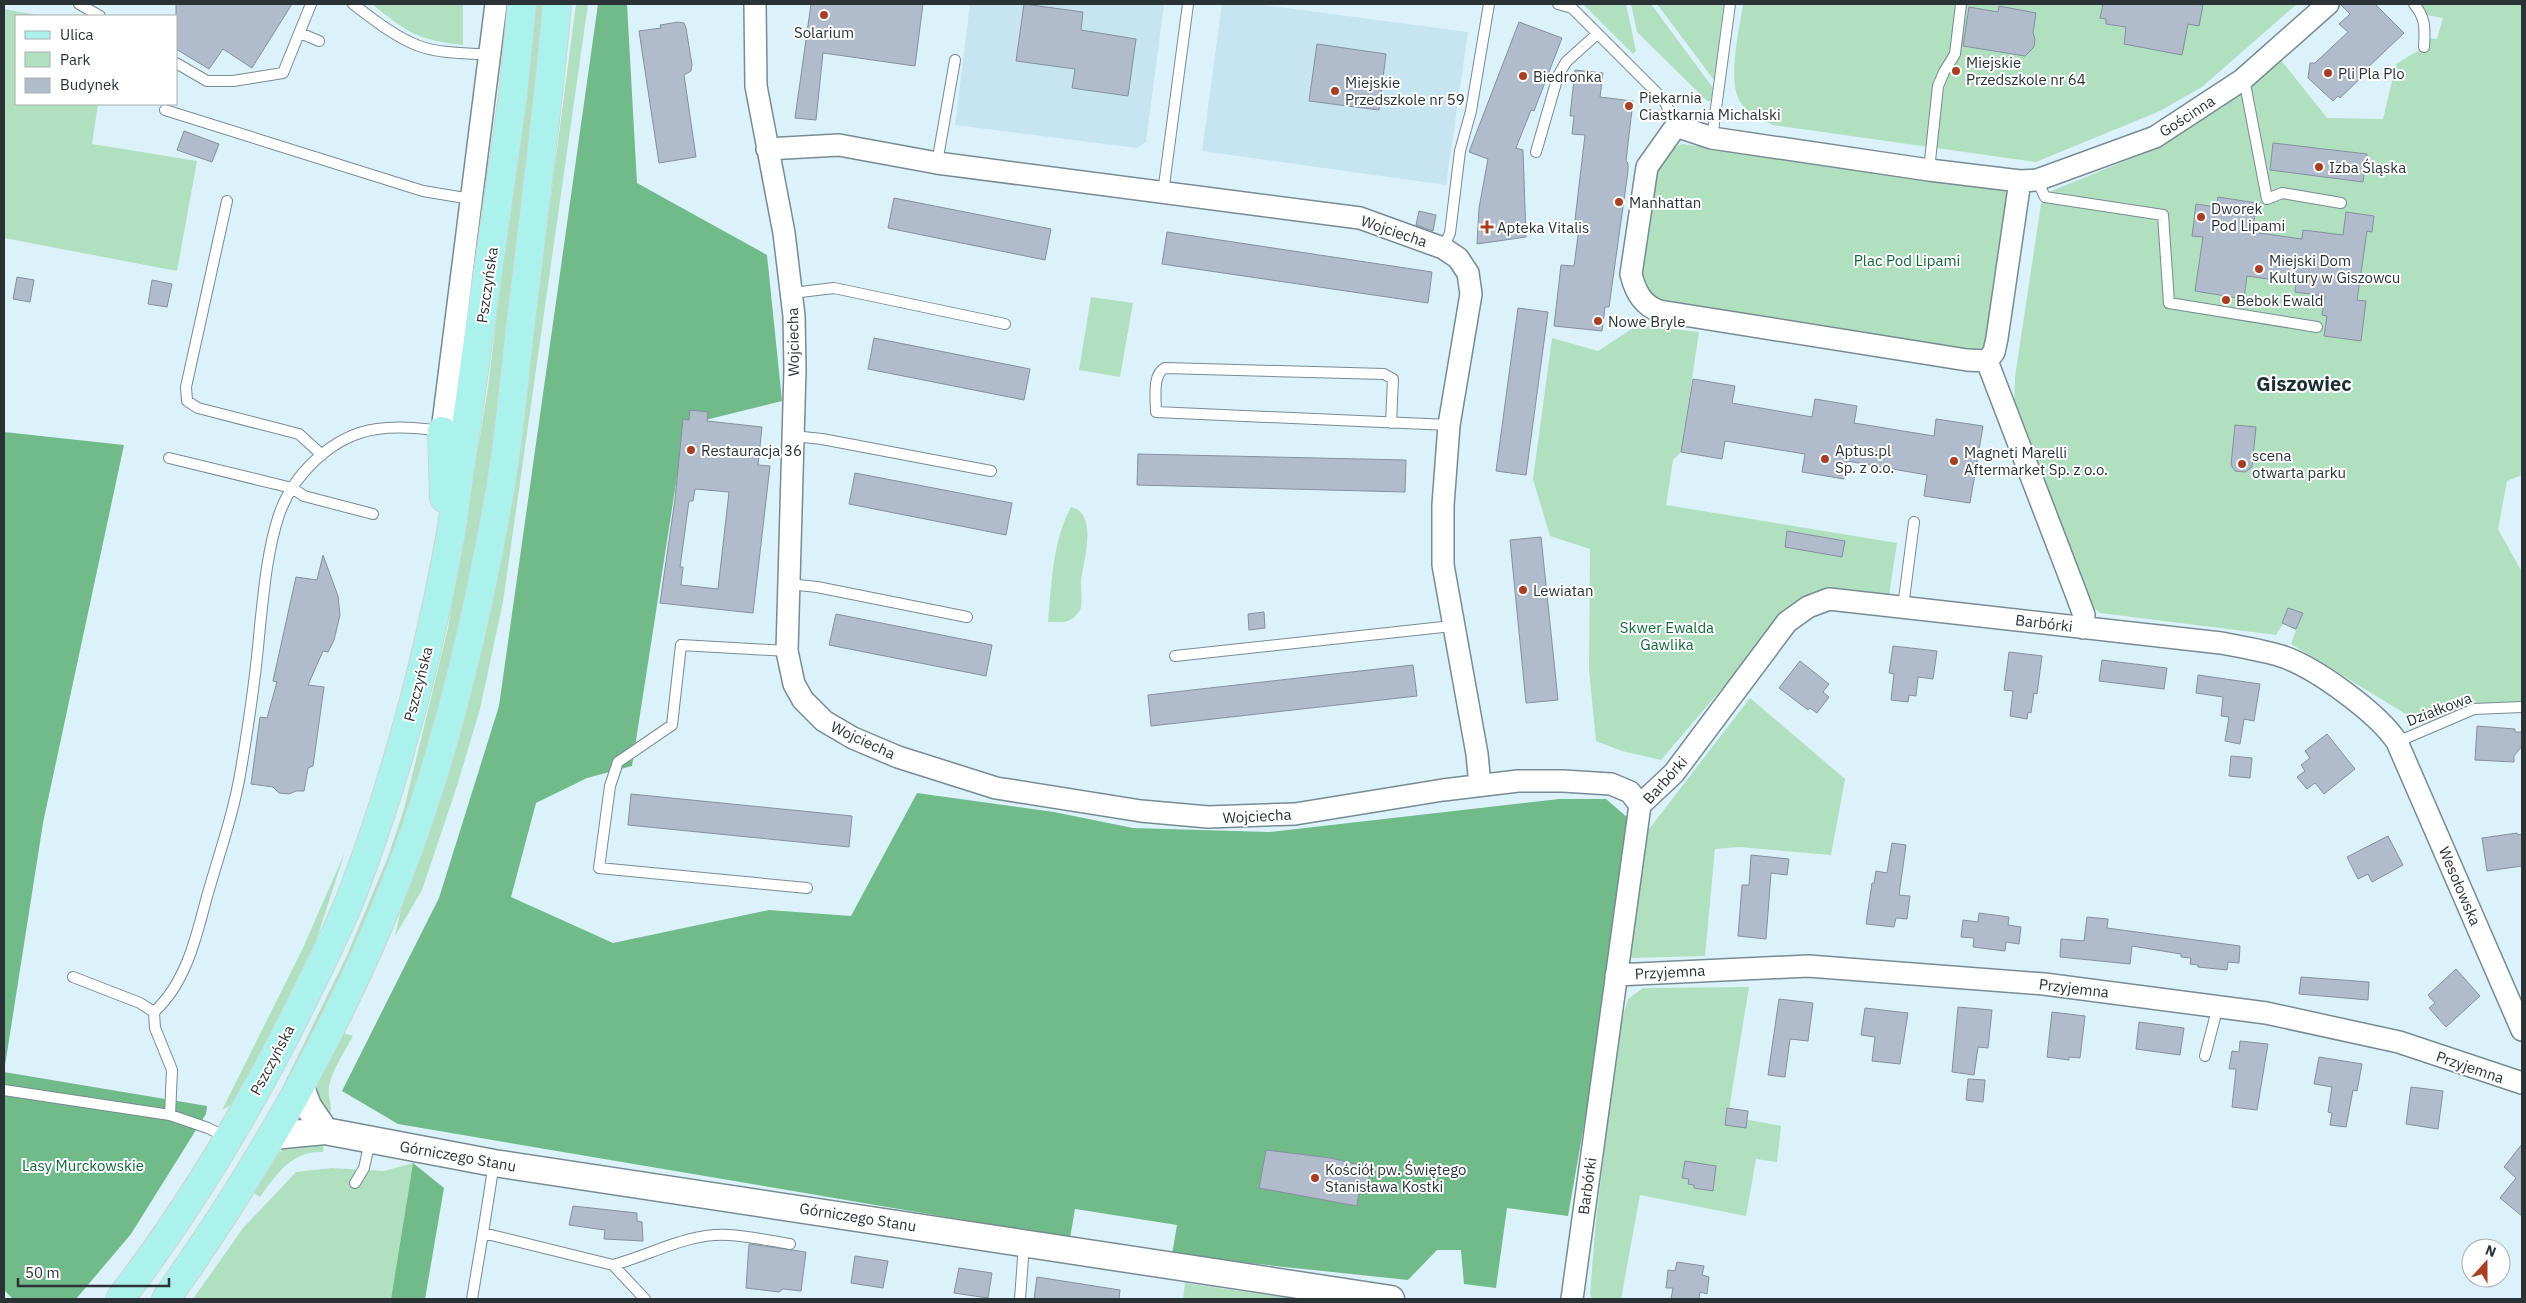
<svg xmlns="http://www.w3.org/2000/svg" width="2526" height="1303" font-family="'IBM Plex Sans',sans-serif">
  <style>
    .built { fill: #c7e5f1 }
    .green { fill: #b0e0bf }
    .forest { fill: #71bb8a }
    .building { fill: #b0bbcb; stroke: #85909f; fill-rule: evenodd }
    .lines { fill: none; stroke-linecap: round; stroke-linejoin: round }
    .service-casing { stroke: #778b93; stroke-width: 12 }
    .minor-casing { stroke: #778b93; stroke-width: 24 }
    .tertiary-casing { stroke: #778b93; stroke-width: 29 }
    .primary-casing { stroke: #d0d2d3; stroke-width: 30 }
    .service { stroke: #fff; stroke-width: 10 }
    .minor { stroke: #fff; stroke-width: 21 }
    .tertiary { stroke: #fff; stroke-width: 26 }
    .primary { stroke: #abf2ed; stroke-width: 28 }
    .poi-dot { fill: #a83f24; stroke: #fff; stroke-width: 2 }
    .labels { text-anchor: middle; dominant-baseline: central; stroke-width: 4; stroke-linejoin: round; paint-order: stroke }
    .poi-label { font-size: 15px; fill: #2a3236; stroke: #fff; text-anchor: start }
    .street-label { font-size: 15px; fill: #2a3236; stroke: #fff }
    .park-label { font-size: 15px; fill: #0f6639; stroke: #fff }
    .district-label { font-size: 20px; font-weight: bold; fill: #1d2e35; stroke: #fff }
  </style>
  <rect width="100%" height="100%" fill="#dcf2fb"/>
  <path class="built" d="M970 4H1164L1146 142 1137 148 955 125Z
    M1222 4H1257L1468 32 1446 185 1202 151Z"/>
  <path class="green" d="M372 4H463V45C417 40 408 33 372 4Z
    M535 4H545L489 483C458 662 410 837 330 999 312 1035 296 1070 275 1103L347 955 388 857 404 809 448 628 488 388Z
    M576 4H588L503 602 480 709 457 786 422 890 395 936 535 319Z
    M1583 4H1626L1636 51 1633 54Z
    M1631 4H1651L1713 88 1711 101H1707L1637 32Z
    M1657 4H1724L1714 80Z
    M1743 4H2297L2202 87 2160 111 2036 162 1773 125C1761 120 1749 114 1741 103 1726 83 1740 28 1743 4Z
    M2417 4H2522V475L2507 481 2498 529 2522 572V702L2481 703 2422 724 2291 644 2296 630 2283 624 2276 635 2100 613 2089 604 2014 407 2015 377 2041 204 2051 191 2160 147 2246 89 2281 60 2327 118 2383 119 2396 64 2424 47 2429 38 2437 39 2443 18 2427 15Z
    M4 9 42 16H16V104H98L92 144 197 161 177 271 4 238Z
    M1682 144 2011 188 1989 343 1979 354 1650 300 1638 268 1652 173 1667 151Z
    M1091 297 1133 303 1120 377 1079 370Z
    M1638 325 1699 332 1681 452 1673 460 1666 505 1897 543 1889 595 1834 593 1777 624 1661 760 1622 751 1596 741 1589 670 1590 549 1550 536 1533 479 1552 338 1598 351Z
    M1071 507C1099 513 1083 562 1081 581 1081 590 1082 599 1081 608 1072 624 1065 622 1048 622 1052 582 1052 543 1071 507Z
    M1750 698 1845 779 1831 855 1739 847 1715 849 1705 956 1630 958 1646 833Z
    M345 852 312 953 265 1050 233 1104 222 1110 302 950Z
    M1749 987 1728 1116 1781 1126 1777 1162 1756 1159 1746 1216 1640 1195 1621 1299H1592L1590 1294 1596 1220 1619 1030 1628 999 1643 988Z
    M344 1033 353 1036C345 1051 332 1070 329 1087 327 1101 334 1102 329 1118 325 1111 317 1102 316 1093 313 1076 335 1047 344 1033Z
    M324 1142 323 1152C292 1150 276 1175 260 1197L252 1192C261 1177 274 1149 293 1145 303 1143 314 1143 324 1142Z
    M413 1163 391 1299H193L243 1228 296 1172 332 1168 384 1171Z
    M1185 1283 1295 1299H1183Z"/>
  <path class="forest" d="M598 4H627L637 183 767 255 782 401 685 425 632 766 587 778 536 803 511 897 613 943 769 910 851 916 917 793 1054 812 1133 828 1269 832 1559 799H1606L1628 818 1611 971 1568 1216 1507 1208 1496 1288 1464 1284 1461 1250H1437L1408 1280 1172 1255 1177 1225 1075 1209 1070 1238 398 1124 342 1091 439 898 499 706Z
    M4 432 124 445 43 823 4 1072 207 1106 206 1114 131 1234 76 1299H13L4 1290Z
    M413 1163 444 1188 425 1299H391Z"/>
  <path class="building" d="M176 4H292L252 68 223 49 209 69 176 49Z
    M811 4H923L915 66 823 53 816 120 795 118Z
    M1024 4 1083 12 1081 30 1136 39 1128 96 1072 88 1075 69 1016 61Z
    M2103 4H2194L2203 5 2199 26 2188 24 2182 55 2124 44 2126 27 2106 24V19L2100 18Z
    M2340 4H2375L2404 33 2364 71 2366 73 2340 98 2338 96 2333 101 2308 78 2310 63H2315L2348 32 2339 24 2350 14Z
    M1999 6 2036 13 2033 33 2035 39 2034 47 2025 56 1963 46 1969 7 1998 12Z
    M678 22 684 23 686 28 692 65 691 71 684 75 696 157 659 163 639 31 661 28 660 25Z
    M1519 22 1562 38 1534 111 1531 110 1516 148 1523 150 1526 237 1477 244 1479 208 1488 159 1469 152Z
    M1317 44 1386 54 1379 110 1309 101Z
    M1575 70 1603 73 1600 97 1633 101 1626 161 1628 163V171L1609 307H1605L1602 331 1554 326 1561 265 1574 266 1580 221 1575 220 1585 135 1572 134 1574 116H1570Z
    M184 131 219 144 212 162 177 150Z
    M2273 143 2367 154 2363 182 2270 170Z
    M2218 197 2257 203 2252 232 2302 239 2303 230 2343 235 2346 212 2374 216 2372 232 2367 231 2357 300 2366 301 2361 341 2324 336 2327 316 2322 315 2325 296 2295 292 2296 283 2247 276 2244 299 2195 291 2203 237 2192 236 2196 204 2216 207Z
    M894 198 1051 229 1045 260 888 228Z
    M1419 211 1436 215 1433 231 1416 225Z
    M1167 232 1432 272 1428 303 1162 264Z
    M17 277 34 280 30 302 13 299Z
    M152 280 172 284 167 307 148 304Z
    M1518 308 1548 312 1526 475 1496 471Z
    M874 338 1030 369 1024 400 868 369Z
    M1693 379 1735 386 1732 403 1812 417 1815 399 1857 406 1854 423 1934 436 1936 419 1983 426 1970 503 1924 496 1927 475 1847 461 1844 479 1802 472 1805 454 1725 441 1722 459 1681 452Z
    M690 410 708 412 707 421 762 427 758 465 770 466 753 613 660 603 675 499 683 419 689 420ZM695 489 729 492 718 589 681 585 683 567H680L689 501H693Z
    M2235 425 2256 427 2252 467 2245 472 2235 471 2231 465Z
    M1138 454 1406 460 1405 492 1137 485Z
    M855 473 1012 503 1006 535 849 504Z
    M1787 531 1845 541 1842 557 1785 547Z
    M1541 537 1558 700 1526 703 1510 540Z
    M323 555 338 596 340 615 334 640 328 652 323 651 308 685 324 687 313 766 308 768 304 791H296L289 794 279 793 273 787 251 784 260 717 267 718 277 682 273 681 296 577 317 580Z
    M2288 608 2303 613 2296 629 2282 623Z
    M1264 612 1265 628 1249 630 1248 614Z
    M836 614 992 645 986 676 829 645Z
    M1893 646 1937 651 1933 679 1918 677 1916 696 1909 695 1908 702 1891 700 1894 674 1889 673Z
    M2009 652 2042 656 2037 694 2034 693 2031 713 2028 712 2027 719 2010 716 2013 691 2004 690Z
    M2102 660 2167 668 2164 689 2099 681Z
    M1800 661 1829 684 1823 692 1829 697 1817 713 1810 708 1808 710 1779 688Z
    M1413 665 1417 696 1151 726 1148 695Z
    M2198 675 2260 684 2254 721 2244 719 2240 744 2225 741 2229 717 2221 716 2223 697 2196 693Z
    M2477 726 2515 729V732H2522V746L2514 756V762L2475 760Z
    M2327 734 2355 769 2324 794 2315 783 2307 789 2297 777 2305 771 2301 765 2310 758 2305 751Z
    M2231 756 2252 758 2250 778 2229 776Z
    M631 794 852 816 849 847 628 825Z
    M2517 833 2518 835 2522 834V866L2487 871 2482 838Z
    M2388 836 2403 865 2372 882 2368 874 2358 879 2347 857Z
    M1892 843 1906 845 1899 895 1910 896 1907 919 1896 918 1894 927 1866 924 1872 883H1874L1876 871 1887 873Z
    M1751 855 1789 859 1787 875 1771 873 1766 939 1738 936 1742 885H1749Z
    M1979 913 2009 917 2008 925 2021 927 2019 944 2006 942 2005 951 1973 947 1974 938 1961 937 1963 920 1978 922Z
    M2087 917 2108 919 2107 928 2240 946 2239 963 2228 962 2227 970 2198 967V965L2190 964 2191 958 2181 957V954L2132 946 2130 964 2060 957 2061 939 2084 941Z
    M2456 969 2480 996 2446 1027 2429 1008 2435 1003 2428 995Z
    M2301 977 2369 982 2368 1000 2299 994Z
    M1779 999 1813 1003 1808 1041 1790 1039 1785 1077 1768 1075Z
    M1958 1007 1992 1010 1988 1048 1978 1047 1974 1075 1952 1072Z
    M1865 1008 1908 1013 1900 1064 1872 1061 1875 1037 1861 1035Z
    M2052 1012 2085 1016 2080 1058 2069 1057V1060L2047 1057Z
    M2139 1022 2184 1028 2180 1055 2136 1049Z
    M2240 1041 2268 1044 2257 1110 2232 1107 2236 1069H2229L2232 1051 2239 1052Z
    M2319 1057 2362 1064 2357 1091 2353 1090 2346 1127 2330 1125 2332 1113 2328 1112 2332 1087 2314 1084Z
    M1968 1079 1985 1080 1983 1102 1966 1100Z
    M2411 1087 2443 1091 2438 1129 2406 1124Z
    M1727 1108 1748 1111 1746 1128 1725 1125Z
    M2522 1144V1216L2500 1198 2516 1178 2504 1167Z
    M1266 1150 1331 1158 1371 1168 1366 1194 1359 1193 1357 1206 1259 1188Z
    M1685 1161 1716 1166 1713 1191 1694 1188V1185L1688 1184 1689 1179 1682 1178Z
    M573 1206 637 1213V1221L642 1222 643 1241 604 1239 605 1230 569 1225Z
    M749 1244 806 1252 801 1291 783 1289 779 1292 746 1288Z
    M855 1256 888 1261 883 1288 851 1283Z
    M1677 1262 1704 1266 1702 1275 1709 1277 1707 1294 1700 1292 1699 1299H1671L1673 1288H1666L1668 1270 1675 1271Z
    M959 1268 992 1273 988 1298 954 1293Z
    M1037 1277 1120 1290 1119 1299H1034Z"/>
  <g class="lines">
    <defs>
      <path id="service" d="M79 4 100 16
        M353 4C373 19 395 37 419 46 441 54 467 53 490 55
        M1558 4 1572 8 1664 100 1676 126
        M2414 4C2426 18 2425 29 2424 47
        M300 33 319 41
        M176 63 207 81H233L283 73 311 4
        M2242 80 2246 89 2267 199 2282 193 2341 203
        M165 110 423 191 471 199
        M1712 138 1730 4
        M1536 152 1558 76 1566 62 1597 34
        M937 163 955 60
        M1929 170 1938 86 1944 72 1955 54 1961 4
        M2037 180 2045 197 2163 215 2169 303 2317 327
        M1163 193 1188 4
        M227 201 186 387 187 401 198 408 299 434 322 455
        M1443 248 1450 233 1460 151 1471 111 1489 4
        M792 293 834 288 1005 324
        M1391 423 1393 379 1384 374 1165 368C1152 374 1156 399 1156 412L1449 425
        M793 436 822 439 991 471
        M169 458 292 488 304 496 373 514
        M789 584 817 587 967 617
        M1903 607 1914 522
        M787 651 681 645 672 725 618 762 610 786 599 868 807 888
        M1175 656 1452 626
        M2397 742 2474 709 2522 707
        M73 977 140 1003 154 1012
        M2205 1056 2218 1006
        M4 1090 170 1115 208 1128 228 1138
        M170 1115 172 1070 155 1028 154 1012C185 984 196 939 206 900 218 857 234 813 241 769 249 722 256 674 260 626 264 590 267 553 278 518 291 476 332 435 377 429 397 426 421 428 441 431
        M494 1163 483 1233 613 1265 645 1299
        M355 1183 364 1168 370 1141
        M613 1265C651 1255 689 1232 729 1235 749 1236 770 1241 790 1244
        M472 1299 483 1233
        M1020 1299 1024 1244"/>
      <path id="minor" d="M755 4 756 86 784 233 794 316 795 369 787 651 794 684 803 700 824 721 853 738 898 757 996 788 1141 811 1208 817 1295 814 1443 790 1518 781H1563L1611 784 1630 792 1640 805
        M767 149 839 145 937 163 1360 218 1443 248 1458 258 1468 273 1471 294 1449 425 1443 505V565L1477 754 1480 785
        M2020 181 1997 338 1994 352 1987 361 1967 360 1659 311C1642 305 1635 291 1631 274L1647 167 1676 126 1712 138 1929 170 2020 181 2037 180 2155 137 2242 80 2328 4
        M1987 361 2077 596 2084 615 2083 628
        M442 431 496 4
        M1616 975 1808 966 2044 984 2266 1013 2399 1042 2522 1083
        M1572 1299 1640 805 1674 773 1787 622 1808 607 1829 599 2221 643C2241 647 2262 650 2281 656 2315 667 2378 713 2397 742L2522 1030"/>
      <path id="tertiary" d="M300 1085 308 1106 325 1131
        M272 1136 325 1131 494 1163 1391 1299"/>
      <path id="primary" d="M442 431 444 498
        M120 1299C192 1205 251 1106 303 1000 320 965 339 929 353 892 397 776 429 655 451 533L513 95 522 4
        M166 1299C259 1168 340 1027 398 877 447 751 478 617 501 484 511 425 515 365 523 305 535 205 548 105 557 4"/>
    </defs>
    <use href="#service" class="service-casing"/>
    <use href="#minor" class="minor-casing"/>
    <use href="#tertiary" class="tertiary-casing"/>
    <use href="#primary" class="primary-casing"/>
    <use href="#service" class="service"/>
    <use href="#minor" class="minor"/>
    <use href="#tertiary" class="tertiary"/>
    <use href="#primary" class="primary"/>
  </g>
  <g class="poi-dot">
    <circle cx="824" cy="15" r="5"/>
    <circle cx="1956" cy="71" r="5"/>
    <circle cx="2328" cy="73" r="5"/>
    <circle cx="1523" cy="76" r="5"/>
    <circle cx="1335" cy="91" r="5"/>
    <circle cx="1629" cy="106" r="5"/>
    <circle cx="2319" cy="167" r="5"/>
    <circle cx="1619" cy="202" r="5"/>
    <circle cx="2201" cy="217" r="5"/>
    <path d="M1484.5 219.5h5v5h5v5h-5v5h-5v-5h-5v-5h5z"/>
    <circle cx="2259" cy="269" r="5"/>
    <circle cx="2226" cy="300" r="5"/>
    <circle cx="1598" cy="321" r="5"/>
    <circle cx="691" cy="450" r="5"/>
    <circle cx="1825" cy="459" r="5"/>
    <circle cx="1954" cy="461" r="5"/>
    <circle cx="2242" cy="464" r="5"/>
    <circle cx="1523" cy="590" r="5"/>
    <circle cx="1315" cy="1178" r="5"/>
  </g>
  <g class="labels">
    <g class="poi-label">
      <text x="824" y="32" text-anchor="middle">Solarium</text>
      <text x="1966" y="62">Miejskie<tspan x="1966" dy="17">Przedszkole nr 64</tspan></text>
      <text x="2338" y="73">Pli Pla Plo</text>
      <text x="1533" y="76">Biedronka</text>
      <text x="1345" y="82">Miejskie<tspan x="1345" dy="17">Przedszkole nr 59</tspan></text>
      <text x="1639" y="97">Piekarnia<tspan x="1639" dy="17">Ciastkarnia Michalski</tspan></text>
      <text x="2329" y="167">Izba Śląska</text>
      <text x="1629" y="202">Manhattan</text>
      <text x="2211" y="208">Dworek<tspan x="2211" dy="17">Pod Lipami</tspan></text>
      <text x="1497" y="227">Apteka Vitalis</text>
      <text x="2269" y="260">Miejski Dom<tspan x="2269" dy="17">Kultury w Giszowcu</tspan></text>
      <text x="2236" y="300">Bebok Ewald</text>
      <text x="1608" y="321">Nowe Bryle</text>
      <text x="701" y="450">Restauracja 36</text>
      <text x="1835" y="450">Aptus.pl<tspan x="1835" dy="17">Sp. z o.o.</tspan></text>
      <text x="1964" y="452">Magneti Marelli<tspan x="1964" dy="17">Aftermarket Sp. z o.o.</tspan></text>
      <text x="2252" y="455">scena<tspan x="2252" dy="17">otwarta parku</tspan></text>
      <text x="1533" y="590">Lewiatan</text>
      <text x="1325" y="1169">Kościół pw. Świętego<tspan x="1325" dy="17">Stanisława Kostki</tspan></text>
    </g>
    <g class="street-label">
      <text transform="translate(2187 116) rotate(-33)">Gościnna</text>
      <text transform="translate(1394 231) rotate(19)">Wojciecha</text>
      <text transform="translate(487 285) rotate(-82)">Pszczyńska</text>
      <text transform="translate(793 342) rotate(-91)">Wojciecha</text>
      <text transform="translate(2044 623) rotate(7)">Barbórki</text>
      <text transform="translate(418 684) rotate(-76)">Pszczyńska</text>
      <text transform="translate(2439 709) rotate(-21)">Działkowa</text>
      <text transform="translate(863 740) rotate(25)">Wojciecha</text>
      <text transform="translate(1665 780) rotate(-48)">Barbórki</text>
      <text transform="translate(1257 816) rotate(-3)">Wojciecha</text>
      <text transform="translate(2460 886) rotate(67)">Wesołowska</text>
      <text transform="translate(1670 972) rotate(-3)">Przyjemna</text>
      <text transform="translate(2074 988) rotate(7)">Przyjemna</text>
      <text transform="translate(272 1060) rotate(-62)">Pszczyńska</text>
      <text transform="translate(2470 1067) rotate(19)">Przyjemna</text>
      <text transform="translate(458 1156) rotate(10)">Górniczego Stanu</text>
      <text transform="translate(1587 1186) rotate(-82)">Barbórki</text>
      <text transform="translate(858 1217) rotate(9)">Górniczego Stanu</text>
    </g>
    <g class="park-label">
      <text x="1907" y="260">Plac Pod Lipami</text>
      <text x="1667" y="627">Skwer Ewalda<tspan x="1667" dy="17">Gawlika</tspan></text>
      <text x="83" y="1165">Lasy Murckowskie</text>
    </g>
    <g class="district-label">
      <text x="2304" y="383">Giszowiec</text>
    </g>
  </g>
  <rect width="2526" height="1303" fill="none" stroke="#2a3236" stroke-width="10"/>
  <rect x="15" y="15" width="162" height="90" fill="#ffffff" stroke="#aaadaf"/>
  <rect x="25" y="31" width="25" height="8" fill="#abf2ed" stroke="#aaadaf"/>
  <text x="60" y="40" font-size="15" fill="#2a3236">Ulica</text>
  <rect x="25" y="52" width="25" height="15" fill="#b0e0bf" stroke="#aaadaf"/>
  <text x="60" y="65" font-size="15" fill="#2a3236">Park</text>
  <rect x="25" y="78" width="25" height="15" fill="#b0bbcb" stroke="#aaadaf"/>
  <text x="60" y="90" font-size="15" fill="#2a3236">Budynek</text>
  <g transform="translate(2486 1263) rotate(21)"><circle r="24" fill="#ffffff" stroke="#aaadaf"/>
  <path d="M0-4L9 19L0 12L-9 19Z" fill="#a83f24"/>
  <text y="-8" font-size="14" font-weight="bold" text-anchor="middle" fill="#2a3236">N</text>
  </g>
  <path d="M18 1278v8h151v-8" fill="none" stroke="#2a3236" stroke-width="2.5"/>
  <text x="25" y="1278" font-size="15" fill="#2a3236" stroke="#ffffff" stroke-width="4" paint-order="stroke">50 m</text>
</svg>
